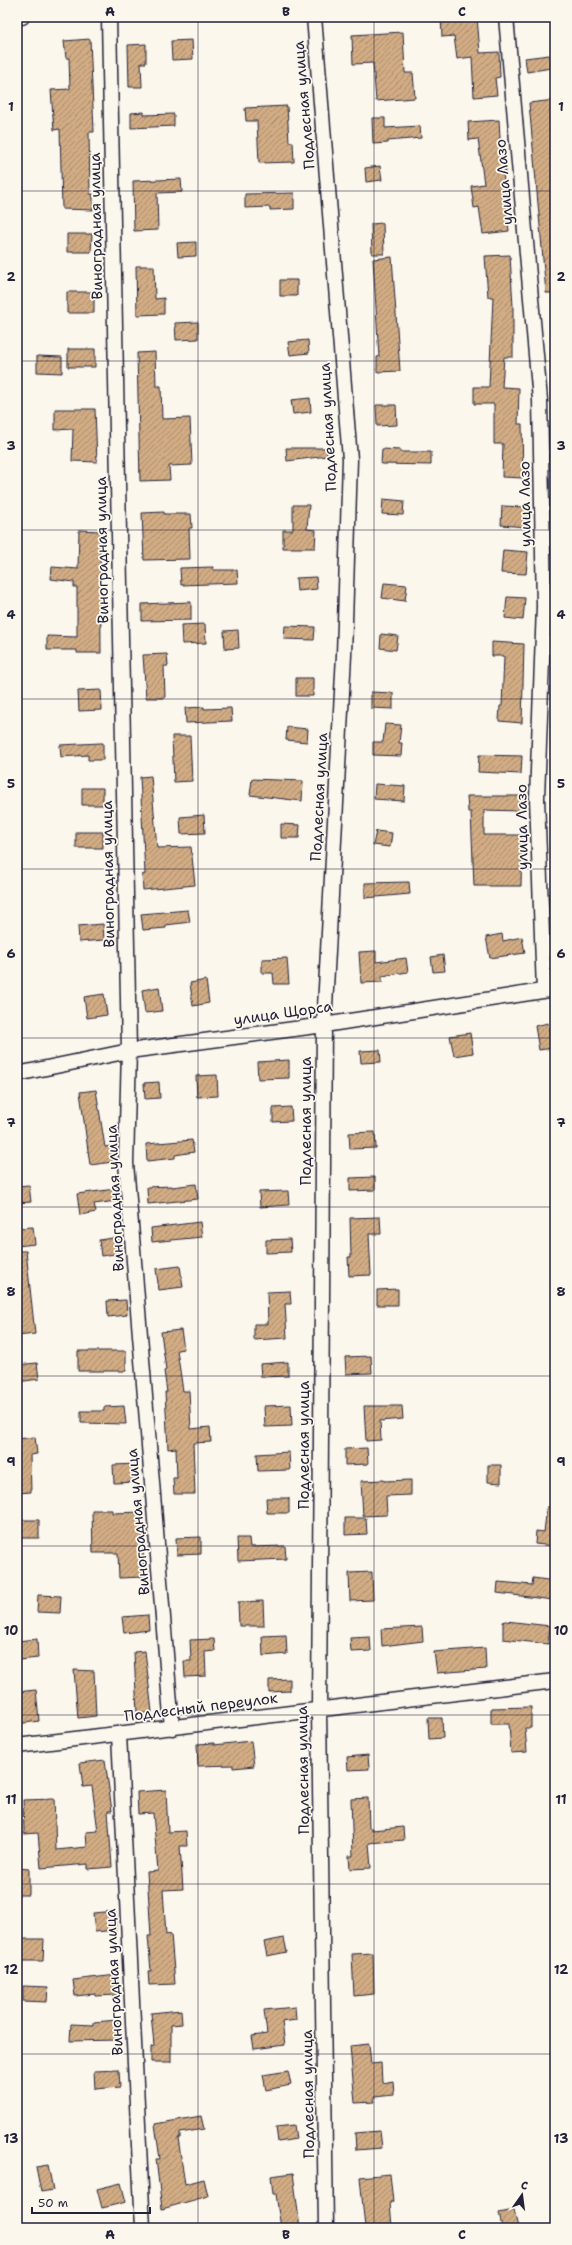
<svg xmlns="http://www.w3.org/2000/svg" width="572" height="2245" font-family="'Shantell Sans',sans-serif">
  <style>
    .building { fill: url(#building-hatch); stroke: #22223b }
    .lines { fill: none; stroke-linecap: round; stroke-linejoin: round }
    .street-casing { stroke: #22223b; stroke-width: 17 }
    .street { stroke: #fbf7ec; stroke-width: 14 }
    .grid { fill: none; stroke: #22223b; stroke-width: 1; stroke-opacity: 0.55 }
    .labels { text-anchor: middle; dominant-baseline: central; stroke-width: 3.5; stroke-linejoin: round; paint-order: stroke }
    .street-label { font-size: 15px; fill: #22223b; stroke: #fbf7ec }
    .neatline { fill: none; stroke: #22223b; stroke-width: 1.5 }
    .grid-label { font-size: 13px; text-anchor: middle; font-weight: bold; fill: #22223b }
  </style>
  <defs>
    <pattern id="building-hatch" width="6" height="6" patternUnits="userSpaceOnUse"><rect width="6" height="6" fill="#d2ac84"/><path d="M-1 1l2-2M0 6l6-6M5 7l2-2" fill="none" stroke="#aa8c6d"/></pattern>
  </defs>
  <rect width="100%" height="100%" fill="#fbf7ec"/>
  <filter id="ink" filterUnits="userSpaceOnUse"><feTurbulence type="fractalNoise" baseFrequency=".025" numOctaves="2"/><feDisplacementMap in="SourceGraphic" scale="8" xChannelSelector="R" yChannelSelector="G"/><feConvolveMatrix kernelMatrix="1 2 1 2 8 2 1 2 1" color-interpolation-filters="sRGB"/></filter>
  <g filter="url(#ink)">
    <path class="building" d="M441 17H477L480 53 499 52 500 77 495 78 497 95 474 97 472 57 457 59 454 36 442 37Z
      M403 32 405 73H413L415 98 376 101 373 63 353 64 352 35Z
      M90 39 94 132H89L90 194H93V210L62 209 60 129 54 130 51 90 70 89 69 58H66L64 41Z
      M192 40 193 59 172 60 171 41Z
      M146 44V63H141L142 87H129L128 45Z
      M549 55 551 68 527 72 525 58Z
      M555 100V293H546L529 103Z
      M287 106 289 142H293L294 162 259 163 257 121H246L245 108Z
      M144 112V115L174 114V126L131 128V113Z
      M372 118H385V128L420 126 421 138 388 141V143L373 144Z
      M499 120 501 155H504L506 172H503L509 231 483 234 479 207 474 208 471 186 484 184 478 139 469 140 468 122Z
      M380 166 382 180 366 182 365 168Z
      M181 179 182 192 157 193 158 230 134 231 133 181Z
      M294 193V209L270 210V207L245 208V194Z
      M383 223 384 254H372L371 224Z
      M67 234H92L91 252H67Z
      M196 242V256L178 257 177 243Z
      M510 255 513 307V357H504L502 387 519 388 518 424H522L523 478 502 477 503 444H494V404H474V387H489L493 297H488L485 256Z
      M392 257 400 371 377 372V357H379L373 259Z
      M136 266H154L155 299 164 298V314L137 315Z
      M280 280H297V296H280Z
      M67 292H94V313H67Z
      M198 322V339L176 340 175 323Z
      M308 340 309 353 290 355 288 342Z
      M68 349H95V367H68Z
      M155 352 156 386H161L162 419 190 418 192 465 169 466 170 480 140 481 137 353Z
      M37 356 62 357V373L37 372Z
      M310 398 311 412 293 414 291 400Z
      M376 405H396L397 425 377 426Z
      M55 409H95L97 462 72 461 73 429 55 430Z
      M286 448H327V456L287 461Z
      M382 449 400 450V452H431V465L381 464Z
      M383 499 404 501 403 515 382 514Z
      M293 505H309L307 529 316 530 315 548H283V530H293Z
      M502 506 527 507 526 527 501 525Z
      M164 512V514H191L192 528H189L190 559 144 560 142 513Z
      M79 530 100 531 101 653H77V650H47V636L77 637V587H74V582L51 579 52 567 78 569Z
      M503 550 528 552 526 574 501 573Z
      M213 567V570H237L238 583 181 585 180 568Z
      M316 577 317 589 297 591 296 578Z
      M384 583 407 585 405 601 382 598Z
      M507 597 525 598 523 620 505 618Z
      M191 602V620L142 621V604Z
      M205 624 206 643 182 644 181 625Z
      M285 626 315 627 314 640 284 639Z
      M238 630 239 648 225 649 224 631Z
      M381 634 398 636 396 650 380 648Z
      M492 642 524 644 522 723 499 721 500 706H502L504 656H492Z
      M167 654 168 666H164L165 698H146L143 655Z
      M296 678H313V696H296Z
      M101 690 102 710 79 711 78 691Z
      M371 692 393 693V709L371 708Z
      M204 707V709L231 708 232 721 186 723 185 708Z
      M385 724 401 725 399 743H402L401 756 373 755V742H383Z
      M287 727 308 729 307 742 286 740Z
      M172 736H190L192 781 174 782Z
      M101 743H103V760H88V755L61 757 60 745Z
      M479 755 522 756 521 774 478 772Z
      M151 776 157 848 191 847 195 885 143 890 142 875 145 874 140 777Z
      M252 779 303 781 302 801 250 795Z
      M375 784 405 786 404 801 374 799Z
      M82 788H103V805H82Z
      M467 796H522L521 811 484 810V835H522L521 886H474L471 812H468Z
      M204 815 205 833 181 834 180 817Z
      M281 824 300 825 299 838H281Z
      M376 831 392 833 390 847 373 845Z
      M76 832H103V848H76Z
      M409 882 410 894 365 898V883Z
      M188 910 190 922 166 925V928L143 930 141 914Z
      M103 924 104 940 79 942 78 926Z
      M502 934 503 941 522 937 525 953 490 958 486 937Z
      M376 951V962L406 958 408 972 382 976V982L361 983 359 952Z
      M443 955 445 971 433 972 431 957Z
      M287 958 289 984H274L273 973H262V959Z
      M206 980 209 1003 193 1006 190 983Z
      M159 987 162 1011 145 1013 142 990Z
      M104 994 107 1015 87 1018 84 997Z
      M548 1023 552 1048 539 1050 535 1026Z
      M470 1033 473 1053 454 1056 450 1036Z
      M380 1050 381 1062 361 1063 360 1051Z
      M289 1060V1078L258 1079 257 1062Z
      M217 1075 218 1096 197 1097 196 1076Z
      M159 1082 160 1098 145 1099 144 1083Z
      M96 1090 105 1147 111 1146 113 1162 90 1165 80 1092Z
      M291 1107 292 1121 273 1122V1108Z
      M375 1132 376 1148 350 1149 349 1133Z
      M192 1140 194 1152 175 1155V1158L147 1161 146 1144Z
      M375 1177V1190L350 1191V1178Z
      M196 1184 198 1199 148 1204 147 1187 172 1186V1187Z
      M29 1185 31 1202 17 1203V1186Z
      M115 1189 116 1201 94 1204 96 1212 80 1215 77 1194Z
      M288 1191 289 1205 260 1207 259 1192Z
      M380 1217 381 1234H369L371 1275 349 1276 348 1257H351L350 1218Z
      M200 1222 202 1237 152 1242 151 1228Z
      M33 1227 35 1244 17 1246V1228Z
      M119 1237 121 1253 101 1256 99 1240Z
      M290 1239 291 1252 266 1253V1240Z
      M17 1251H26L35 1334 17 1336Z
      M180 1266 183 1287 159 1290 156 1269Z
      M398 1289V1305H377V1290Z
      M290 1291 291 1304H285L287 1338 254 1340V1324H268L267 1292Z
      M126 1300 127 1315 108 1317 107 1301Z
      M181 1330 184 1349 177 1350 183 1391H189L191 1429 210 1427 211 1442 193 1443 195 1494H174L173 1478H177L176 1448 168 1449 165 1392H167L164 1371 166 1370 161 1332Z
      M78 1351H126V1371H78Z
      M371 1356 372 1373 346 1374 345 1357Z
      M288 1362V1376L261 1377 260 1364Z
      M37 1363 39 1379 17 1382V1365Z
      M291 1405 292 1426 265 1427 264 1406Z
      M124 1406 126 1424 81 1423V1411H104V1407Z
      M364 1406H402L403 1419 380 1421 381 1440 366 1441Z
      M35 1437 37 1454 30 1455 31 1492 17 1493V1439Z
      M367 1448 368 1464 345 1465V1449Z
      M289 1452 290 1470 258 1471 257 1454Z
      M137 1464V1482L114 1483 113 1465Z
      M488 1465H501V1483L488 1482Z
      M384 1480V1481L411 1480V1495L386 1496 387 1515 363 1516 361 1481Z
      M266 1498H289V1513H267Z
      M547 1507H555V1546L535 1544 536 1531 544 1532Z
      M92 1510H112V1513L142 1512 144 1577 119 1578 118 1553H93Z
      M345 1518H366L367 1534 345 1535Z
      M17 1520H39V1538H18Z
      M201 1537V1554L177 1555 176 1538Z
      M237 1538H249L250 1547 285 1546 286 1559 238 1561Z
      M372 1572 373 1600 350 1601 349 1573Z
      M533 1578 555 1581 553 1600 497 1593 498 1582 532 1585Z
      M38 1595 61 1596 60 1613 37 1612Z
      M263 1601 264 1626H239L238 1602Z
      M148 1615 149 1630 124 1633 122 1617Z
      M506 1621 550 1626 548 1644 503 1639V1622Z
      M422 1627 423 1641 382 1646 381 1629Z
      M286 1635 287 1654 263 1656 262 1636Z
      M370 1637 371 1651 351 1652 350 1638Z
      M37 1639 38 1658 19 1660 17 1641Z
      M214 1639 215 1651 205 1652 206 1676 185 1677 184 1661H191L190 1640Z
      M485 1648 486 1669 437 1673 434 1652Z
      M145 1651 152 1712 137 1714 134 1652Z
      M74 1670 94 1671 96 1716 78 1718Z
      M290 1679V1691L269 1692V1680Z
      M36 1690 39 1721 17 1724V1692Z
      M531 1707V1728H525L527 1752 511 1753 509 1724H491V1708Z
      M428 1718H442L443 1738 429 1739Z
      M251 1741 254 1766 233 1768V1765L198 1766 197 1744 214 1743V1745Z
      M368 1755 369 1769 348 1770 347 1757Z
      M105 1760 112 1811H108L112 1867 88 1869V1864L41 1868 38 1833 24 1834 23 1800 54 1799 56 1850 87 1847 86 1832 98 1831 92 1786 83 1787 80 1763Z
      M166 1790 168 1832 186 1831 187 1846H180L183 1889 163 1890 166 1935 171 1934 175 1984 149 1985 148 1971H151L148 1936H151L147 1872 158 1871 153 1813 138 1814 137 1792Z
      M368 1798 369 1828H372V1830L403 1827 404 1840 369 1843 371 1868 350 1869 349 1856H353L351 1799Z
      M17 1868 29 1869V1895H17Z
      M115 1911 116 1930 95 1932 93 1913Z
      M284 1938 287 1952 267 1956 264 1942Z
      M17 1939H44L43 1961H17Z
      M373 1953 374 1994 354 1996 352 1954Z
      M117 1975 118 1995 95 1996V1994L75 1996 73 1980Z
      M23 1986 48 1987 47 2002 23 2001Z
      M295 2007 296 2020 282 2022 285 2045 254 2049 252 2036 267 2034 264 2010Z
      M181 2010 182 2024 171 2025V2062H151V2047L154 2046 151 2013Z
      M118 2020 119 2040 70 2041 71 2024 94 2025V2022Z
      M369 2044 371 2064 381 2063 382 2083 393 2081 394 2095 374 2097 375 2102 355 2103 350 2046Z
      M119 2070 120 2087 95 2089 94 2071Z
      M288 2071 291 2085 266 2090 263 2075Z
      M201 2116 204 2129 180 2133V2138H178L185 2184 204 2179 208 2196 162 2209 156 2159H160L155 2124Z
      M294 2125 296 2139 278 2142 276 2127Z
      M380 2131 382 2148 356 2150 355 2133Z
      M48 2165 53 2190 41 2192 36 2167Z
      M293 2173 300 2228H281L276 2194H273L271 2176Z
      M390 2174 393 2202H390L392 2228H365L360 2177Z
      M121 2183 126 2202 102 2208 97 2189Z
      M514 2210 518 2228H502L499 2213Z"/>
    <g class="lines">
      <defs>
        <path id="street" d="M17 17H22
          M109 17 129 1051 126 1163 172 1728
          M314 17 350 459 344 655 324 1025 319 1709 326 2228
          M506 17 540 400 544 606 537 798 544 991
          M17 1074 129 1051 324 1025 555 989
          M119 1734 143 2228
          M17 1746 555 1681"/>
      </defs>
      <use href="#street" class="street-casing"/>
      <use href="#street" class="street"/>
    </g>
  </g>
  <path class="grid" d="M198 17V2228M374 17V2228M17 191H555M17 361H555M17 530H555M17 699H555M17 869H555M17 1038H555M17 1207H555M17 1376H555M17 1546H555M17 1715H555M17 1884H555M17 2054H555"/>
  <g class="labels">
    <g class="street-label">
      <text transform="translate(304 105) rotate(-95)">Подлесная улица</text>
      <text transform="translate(504 182) rotate(-95)">улица Лазо</text>
      <text transform="translate(96 226) rotate(-91)">Виноградная улица</text>
      <text transform="translate(328 427) rotate(-93)">Подлесная улица</text>
      <text transform="translate(525 504) rotate(-91)">улица Лазо</text>
      <text transform="translate(102 550) rotate(-91)">Виноградная улица</text>
      <text transform="translate(319 797) rotate(-87)">Подлесная улица</text>
      <text transform="translate(522 827) rotate(-91)">улица Лазо</text>
      <text transform="translate(108 874) rotate(-91)">Виноградная улица</text>
      <text transform="translate(283 1013) rotate(-8)">улица Щорса</text>
      <text transform="translate(306 1121) rotate(-90)">Подлесная улица</text>
      <text transform="translate(115 1198) rotate(-93)">Виноградная улица</text>
      <text transform="translate(304 1445) rotate(-90)">Подлесная улица</text>
      <text transform="translate(138 1522) rotate(-95)">Виноградная улица</text>
      <text transform="translate(201 1707) rotate(-7)">Подлесный переулок</text>
      <text transform="translate(303 1770) rotate(-91)">Подлесная улица</text>
      <text transform="translate(114 1982) rotate(-93)">Виноградная улица</text>
      <text transform="translate(308 2094) rotate(-91)">Подлесная улица</text>
    </g>
  </g>
  <rect width="572" height="2245" fill="none" stroke="#fbf7ec" stroke-width="44"/>
  <g transform="translate(522 2195) rotate(14)" stroke="#fbf7ec" stroke-width="3" paint-order="stroke">
  <path d="M0-3L7 15L0 10L-7 15Z" fill="#22223b"/>
  <text y="-6" font-size="11" font-weight="bold" text-anchor="middle" fill="#22223b">С</text>
  </g>
  <path d="M32 2207v6h118v-6" fill="none" stroke="#22223b" stroke-width="2"/>
  <text x="38" y="2207" font-size="12" fill="#22223b" stroke="#fbf7ec" stroke-width="3" paint-order="stroke">50 m</text>
  <rect x="22" y="22" width="528" height="2201" class="neatline"/>
  <g class="grid-label">
    <text x="110" y="16">A</text>
    <text x="286" y="16">B</text>
    <text x="462" y="16">C</text>
    <text x="11" y="111">1</text>
    <text x="561" y="111">1</text>
    <text x="11" y="281">2</text>
    <text x="561" y="281">2</text>
    <text x="11" y="450">3</text>
    <text x="561" y="450">3</text>
    <text x="11" y="619">4</text>
    <text x="561" y="619">4</text>
    <text x="11" y="788">5</text>
    <text x="561" y="788">5</text>
    <text x="11" y="958">6</text>
    <text x="561" y="958">6</text>
    <text x="11" y="1127">7</text>
    <text x="561" y="1127">7</text>
    <text x="11" y="1296">8</text>
    <text x="561" y="1296">8</text>
    <text x="11" y="1466">9</text>
    <text x="561" y="1466">9</text>
    <text x="11" y="1635">10</text>
    <text x="561" y="1635">10</text>
    <text x="11" y="1804">11</text>
    <text x="561" y="1804">11</text>
    <text x="11" y="1974">12</text>
    <text x="561" y="1974">12</text>
    <text x="11" y="2143">13</text>
    <text x="561" y="2143">13</text>
    <text x="110" y="2239">A</text>
    <text x="286" y="2239">B</text>
    <text x="462" y="2239">C</text>
  </g>
</svg>
